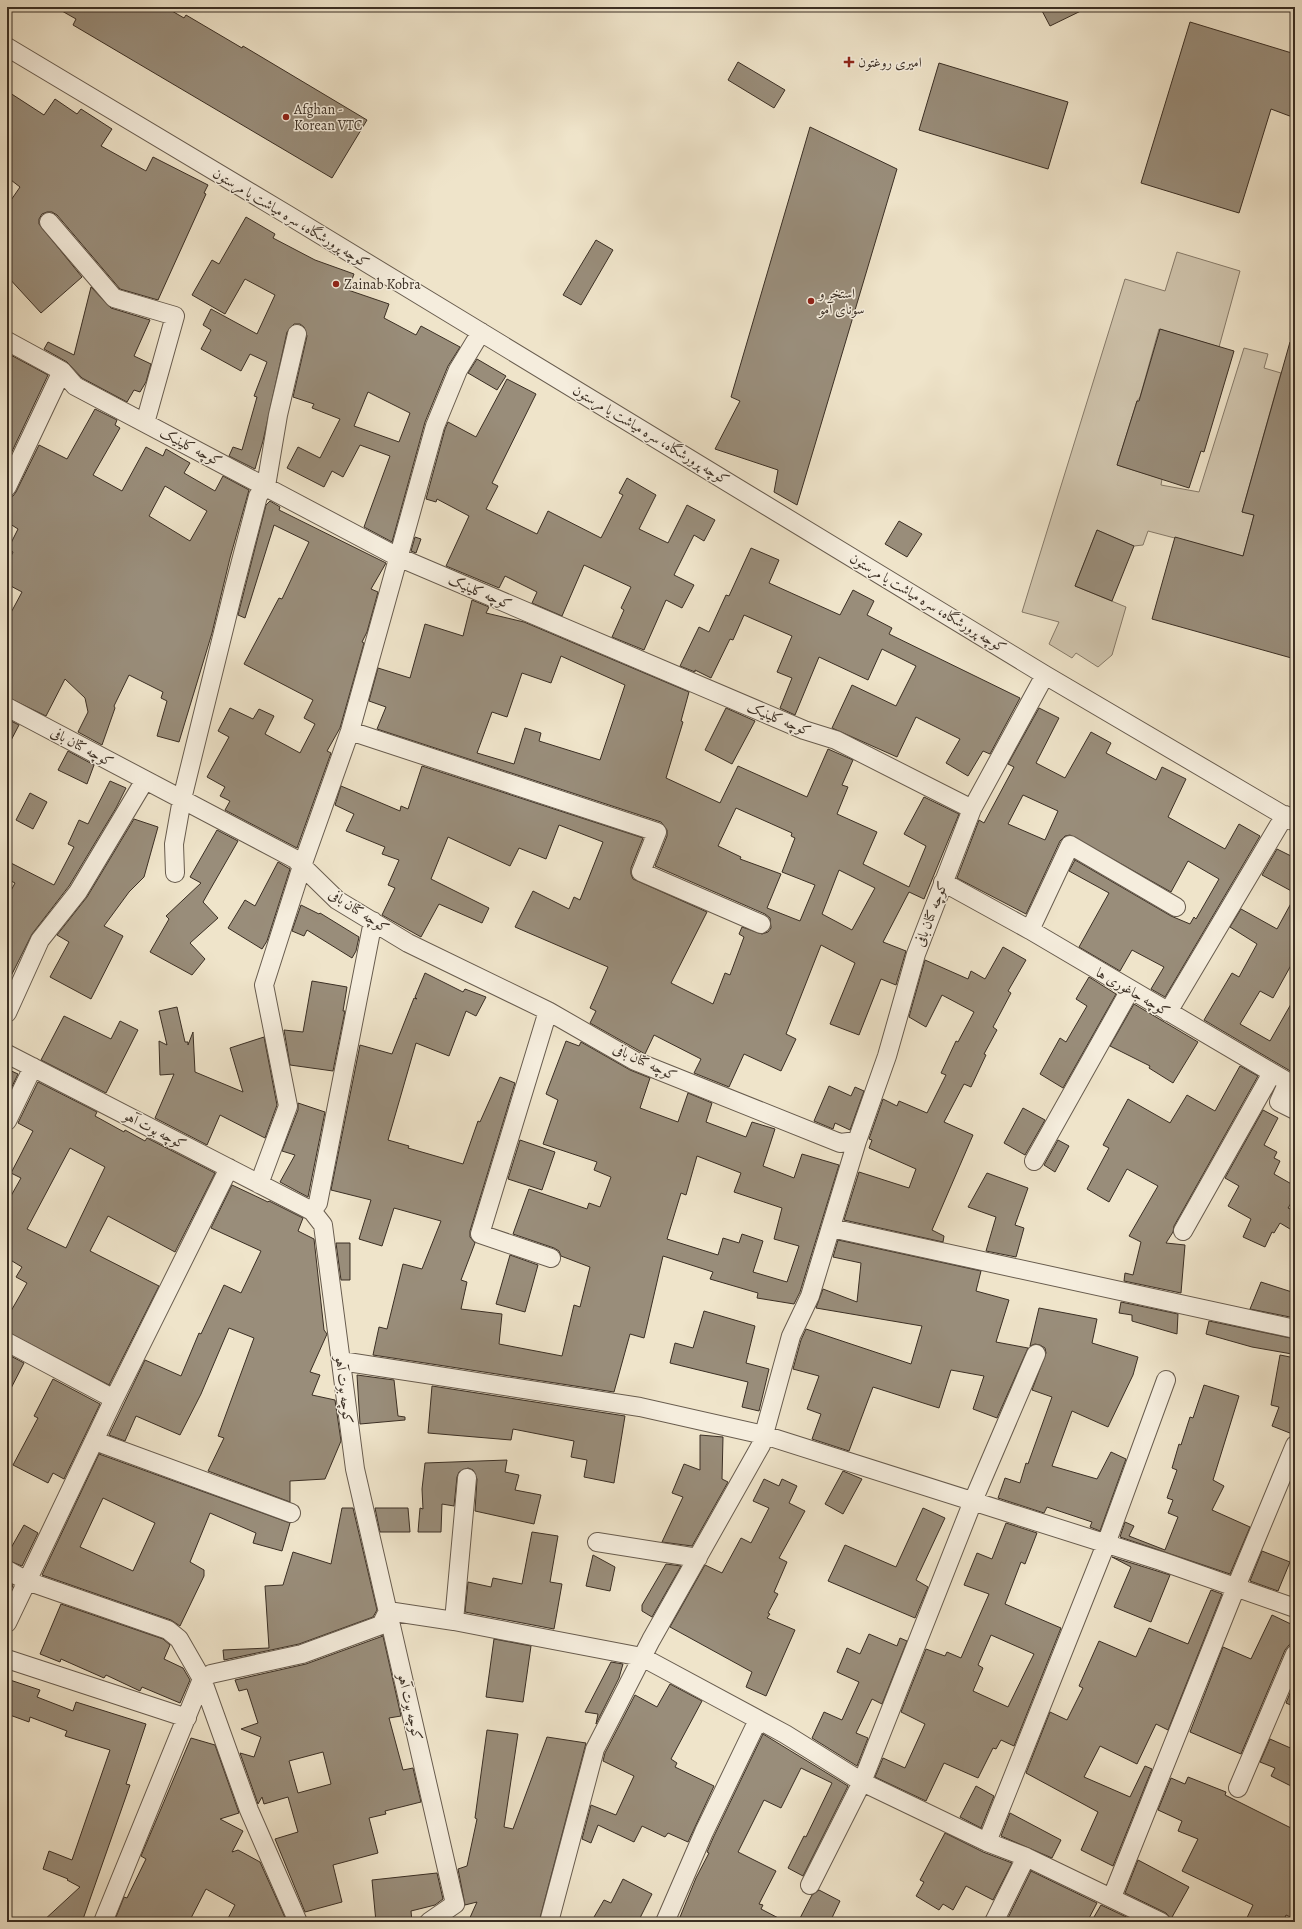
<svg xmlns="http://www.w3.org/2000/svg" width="1302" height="1929" font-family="Alegreya,Amiri,serif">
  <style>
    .green { fill: #d0c5ae; stroke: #867a69 }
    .building { fill: #998d7a; stroke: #3b2f24; fill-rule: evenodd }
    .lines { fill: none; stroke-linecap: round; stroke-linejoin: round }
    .street-casing { stroke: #685c4e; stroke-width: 20 }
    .street { stroke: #f5eddd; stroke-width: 18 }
    .poi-dot { fill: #8f2418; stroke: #f5eddd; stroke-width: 1.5 }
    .labels { text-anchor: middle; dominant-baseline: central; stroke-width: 3; stroke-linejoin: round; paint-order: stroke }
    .poi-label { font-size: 14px; fill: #3b2f24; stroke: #f5eddd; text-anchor: start }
    .street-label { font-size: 14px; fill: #3b2f24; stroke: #f5eddd }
  </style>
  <rect width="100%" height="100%" fill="#efe4ca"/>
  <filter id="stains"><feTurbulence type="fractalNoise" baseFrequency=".005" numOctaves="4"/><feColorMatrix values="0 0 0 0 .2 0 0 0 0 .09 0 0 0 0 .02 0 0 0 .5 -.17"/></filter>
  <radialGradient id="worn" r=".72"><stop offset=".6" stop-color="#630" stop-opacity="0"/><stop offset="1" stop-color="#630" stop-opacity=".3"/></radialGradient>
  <path class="green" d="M1177 252 1240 271 1219 347 1159 329 1140 397 1137 401 1117 465 1162 479 1161 485 1199 492 1244 348 1268 354 1264 368 1281 373 1242 512 1254 515 1243 556 1148 531 1143 545 1134 546 1097 530 1075 586 1126 607 1112 655 1098 667 1076 653 1072 658 1049 644 1059 622 1022 612 1125 279 1165 291Z"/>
  <path class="building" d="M55 7H165L184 18 186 15 242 48 243 46 367 120 332 178 73 25 76 19Z
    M1040 7H1089L1050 26Z
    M1190 22 1295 54V118L1271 109 1239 213 1141 183Z
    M738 62 785 90 774 108 728 80Z
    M939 63 1068 102 1048 169 919 130Z
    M7 91 44 115 55 99 77 114 81 109 112 129 101 146 146 171 153 157 208 185 204 193 206 194 158 300 120 289 57 215 52 212H47L42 214 39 219V224L82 277 41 313 7 276V206L20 187 7 177Z
    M810 127 897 169 797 505 774 492 778 470 715 449 740 401 731 397Z
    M246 217 275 234 273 238 315 260 354 274 348 290 389 304 384 318 416 335 421 326 460 347 448 366 425 422 392 542 364 527 390 456 360 445 343 477 332 471 324 487 287 468 298 447 320 458 340 419 312 408 314 404 293 397 307 336 304 327 300 324H294L287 332 263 441 255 469 229 456 233 447 242 450 257 397 254 396 267 362 250 354 241 371 201 349 211 330 203 325 211 309 257 334 275 295 245 279 225 314 192 295 212 260 219 264ZM368 392 410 413 399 442 354 426Z
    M596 240 613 250 581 305 563 295Z
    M91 287 111 308 150 320 134 356 151 364 146 382 140 392 134 390 127 402 82 378 67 362 44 349 48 342 74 355Z
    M1160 329 1234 351 1204 452 1201 451 1189 488 1117 465 1137 401H1139Z
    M1290 342H1295V659L1152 619 1175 537 1243 556 1254 515 1242 512Z
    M7 353 48 375 7 462Z
    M477 359 506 376 497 390 468 373Z
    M507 379 536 394 492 483 498 486 486 509 537 534 548 511 601 538 623 495 619 493 627 478 656 495 639 529 668 543 687 505 715 520 704 541 694 535 674 575 694 585 682 608 666 600 644 650 612 637 624 610 621 608 631 587 584 565 562 616 532 603 537 592 505 576 499 588 446 566 469 516 437 499 436 502 426 499 445 429 448 422 476 437Z
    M95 409 117 420 115 425 120 428 93 475 122 491 146 447 163 456 166 449 190 463 184 473 215 491 223 476 249 490 230 558 212 633 179 742 157 736 167 701 161 698 163 692 129 675 114 706 115 708 102 745 78 732 88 712 85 698 65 679 46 716 7 697V620L22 592 7 584V564L13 552 8 549 18 529 7 522V497L13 496 16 492 39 445 67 459ZM165 486 207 511 190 541 149 516Z
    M270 501 280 507 279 510 386 563 371 589 378 592 367 632 362 642 364 643 340 728 327 751 331 753 297 848 225 810 230 801 220 796 225 787 207 777 229 737 218 731 230 708 253 719 259 709 274 716 265 734 300 753 315 724 304 718 313 700 244 664 279 598 282 599 309 542 274 525 245 618 238 615 266 505Z
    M899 521 922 534 907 557 885 544Z
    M1097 530 1134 546 1112 601 1075 586Z
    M415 537 421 539 416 553 411 551Z
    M751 548 779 560 769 583 840 615 853 590 874 601 867 615 892 628 889 634 1020 698 990 754 983 751 968 776 946 763 960 739 916 717 897 757 832 728 852 685 896 706 916 666 882 649 868 680 819 657 795 715 780 708 792 678 777 672 792 636 744 615 733 640 730 639 711 678 695 670V672L680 666 699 627 709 632 726 595 729 596Z
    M472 600 489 607 486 613 524 622 689 692 681 721 683 722 666 778 720 803 738 766 807 797 828 749 853 760 842 785 848 787 837 814 877 832 863 864 909 887 926 846 904 834 924 797 959 814 924 899 909 892 883 942 906 951 896 985 881 979 859 1035 830 1024 855 963 821 945 786 1034 796 1039 781 1071 744 1054 729 1087 694 1073 701 1059 654 1035 645 1054 590 1023 596 1011 590 1008 608 967 515 927 533 891 569 909 574 897 580 900 603 842 559 825 546 859 519 848 510 866 448 837 431 879 489 908 482 923 439 904 421 937 382 915 395 888 388 885 399 860 382 854 385 847 346 831 354 814 335 805 341 786 400 811 401 806 408 809 422 766 643 838 631 868V874L633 879 707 912 671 983 713 1004 725 973 730 975 744 937 739 934 742 927 762 934 768 932 771 928 770 918 765 914 655 866 667 836V830L661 822 377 729 386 707 369 701 378 668 410 678 425 624 463 636ZM561 656 625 685 600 760 539 741 541 733 525 728 514 764 477 753 492 712 507 717 522 673 551 683ZM736 808 792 833 791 836 795 838 782 872 815 885 800 921 767 908 781 874 740 859 741 857 718 846ZM839 870 875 888 852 930 822 914Z
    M726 708 755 721 732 764 705 750Z
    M1039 708 1059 718 1036 763 1065 778 1091 732 1111 743 1106 753 1156 780 1162 767 1186 779 1168 817 1225 849 1239 824 1260 836 1165 997 1151 989 1164 967 1132 950 1120 971 1079 947 1109 893 1069 871 1075 860 1171 916 1190 924 1194 917 1196 919 1219 879 1188 861 1171 892 1070 835 1065 836 1060 841 1026 914 957 878 979 820 984 823 1014 767 1008 764ZM1023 795 1058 811 1045 840 1008 824Z
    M7 719 19 725 7 748Z
    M68 751 94 765 87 784 58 770Z
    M110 781 126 788 116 808 69 886 32 934 7 984V898L15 883 7 879V861L54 885 74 847 68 844 79 820 88 824Z
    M30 793 47 802 33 829 16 820Z
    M134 819 158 827 144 877 129 892 104 926 123 936 91 999 50 977 69 942 57 935 87 897Z
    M217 830 238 841 203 902 218 918 190 943 205 959 192 975 150 952 169 919 166 916 201 883 190 877Z
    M1277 849 1295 858V893L1262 875Z
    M278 862 290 869 267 941 262 949 228 928 245 900 255 906Z
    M1295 896V958L1273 998 1260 991 1240 1024 1270 1041 1295 997V1066L1292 1072 1204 1020 1232 973 1239 977 1257 944 1230 927 1241 909 1277 929Z
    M301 905 319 914 320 913 359 937 356 951 352 958 307 930 304 936 292 931Z
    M1003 947 1026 960 1008 991 1011 993 993 1027 997 1030 984 1054 986 1055 971 1087 964 1084 944 1122 973 1135 932 1230 944 1236 943 1242 844 1220 859 1172 909 1188 916 1169 869 1148 872 1140 869 1139 883 1099 897 1106 899 1101 927 1113 946 1075 941 1073 956 1041 958 1042 974 1012 942 995 926 1027 909 1017 925 960 968 979 971 971 985 979Z
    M425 973 463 992 465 989 486 997 476 1016 466 1011 449 1056 416 1043 388 1140 409 1146 408 1148 463 1164 478 1121 480 1122 500 1077 515 1083 470 1231V1237L475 1243 461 1280 467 1282 461 1309 502 1314 499 1344 562 1356 574 1305 580 1307 590 1267 561 1256 559 1251 554 1248 513 1234 529 1189 587 1209 589 1203 600 1207 611 1177 594 1170 597 1162 543 1144 558 1100 546 1094 566 1041 579 1046 581 1042 630 1070 650 1078 640 1108 678 1122 688 1093 712 1103 706 1122 746 1137 752 1122 775 1129 763 1166 794 1178 802 1154 839 1165 800 1292 794 1304 757 1298 758 1293 710 1279 713 1272 663 1256 644 1338 630 1334 614 1392 373 1355 379 1327 387 1329 403 1264 422 1269 441 1221 394 1208 382 1246 359 1239 371 1200 331 1190 360 1045 392 1054 414 998 417 999 415 997ZM697 1156 741 1173 734 1192 782 1208 774 1239 799 1246 787 1282 753 1272 763 1241 742 1234 739 1243 723 1238 718 1255 667 1239 681 1193 686 1195Z
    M1089 977 1116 994 1063 1088 1040 1074 1060 1038 1066 1042 1087 1006 1076 999Z
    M312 981 347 987 343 1011H345L333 1071 290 1065 284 1030 303 1032Z
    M1134 1004 1198 1042 1173 1083 1149 1068 1150 1066 1110 1046Z
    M177 1007 185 1042H188V1045L193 1032 195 1072 243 1092 230 1048 264 1037 277 1105 265 1138 220 1115 207 1145 155 1118 174 1074 160 1075 159 1041 167 1045 159 1011Z
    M64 1016 111 1039 120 1021 138 1030 106 1093 41 1060Z
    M1240 1066 1258 1076 1174 1226 1173 1232 1166 1243 1185 1245 1181 1293 1124 1281 1125 1273 1133 1275 1141 1242 1129 1236 1158 1186 1127 1169 1109 1202 1087 1189 1109 1148 1103 1145 1128 1099 1170 1123 1187 1095 1215 1111Z
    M7 1069 18 1074 7 1097Z
    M38 1082 97 1112 95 1116 124 1132 125 1130 145 1141 147 1138 215 1173 175 1252 108 1216 90 1251 159 1286 109 1385 7 1332V1318L27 1283 16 1277 22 1267 7 1258V1203L21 1178 11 1173 33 1131 18 1123ZM70 1148 105 1167 66 1248 27 1229Z
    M829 1086 851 1096 855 1087 864 1091 850 1130 835 1123 833 1129 814 1121Z
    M298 1103 325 1112 308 1197 280 1182 295 1155 282 1151 298 1110Z
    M1023 1108 1045 1120 1025 1155 1004 1143Z
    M1263 1110 1278 1118 1264 1145 1277 1152 1274 1158 1280 1161 1274 1174 1295 1186V1197L1288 1208 1295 1211V1232L1280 1223 1274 1233 1272 1232 1265 1247 1243 1237 1251 1219 1228 1206 1239 1186 1225 1178Z
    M520 1140 555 1152 542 1190 508 1179Z
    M1058 1140 1069 1146 1055 1172 1044 1165Z
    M987 1173 1028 1188 1015 1225 1024 1228 1016 1257 986 1251 996 1217 968 1207Z
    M232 1185 268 1202 269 1201 303 1218 298 1231 314 1239 324 1330 327 1334 310 1372 320 1375 312 1395 335 1400 341 1441 325 1479 290 1481V1502L208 1471 224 1438 218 1436 254 1338 229 1328 201 1394 180 1435 136 1416 125 1441 109 1435 145 1360 181 1376 199 1333 201 1334 224 1285 241 1293 261 1251 211 1228Z
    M838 1240 981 1271 976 1291 1009 1300 996 1342 1028 1348 997 1418 973 1409 984 1376 951 1370 939 1408 873 1387 849 1451 812 1439 821 1414 807 1409 819 1376 793 1369 801 1340 806 1329 911 1364 922 1326 816 1308 823 1289 857 1302 861 1263 833 1257Z
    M336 1243H350V1280H341Z
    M510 1255 538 1265 525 1312 496 1304Z
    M1261 1282 1295 1293V1318L1250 1309Z
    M1121 1302 1178 1314 1177 1334 1132 1321V1315L1119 1313Z
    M1039 1308 1097 1319 1092 1343 1138 1357 1133 1375 1108 1427 1072 1411 1052 1466 1097 1479 1111 1452 1126 1459 1100 1531 1090 1527 1092 1522 1047 1507 1044 1513 998 1498 1005 1478 1020 1483 1026 1463 1028 1464 1052 1397 1032 1390 1046 1353 1045 1348 1040 1345 1035 1344 1030 1346Z
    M704 1311 755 1326 746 1363 769 1369 759 1411 742 1407 748 1382 670 1363 675 1343 693 1348Z
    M1209 1321 1295 1339 1292 1354 1252 1347 1206 1334Z
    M7 1354 24 1363 7 1396Z
    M1280 1355 1295 1358V1435L1272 1426 1279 1407 1271 1405Z
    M357 1375 394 1380 398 1416 405 1417V1420L360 1424Z
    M53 1379 100 1404 64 1479 53 1473 48 1483 13 1465 38 1418 34 1416Z
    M1204 1385 1239 1396 1213 1480 1224 1486 1212 1510 1250 1527 1230 1574 1120 1537 1125 1522 1134 1526 1129 1536 1165 1550 1178 1517 1168 1513 1173 1500 1167 1498 1177 1470 1172 1468 1179 1444 1181 1445 1190 1417 1193 1418Z
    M432 1386 625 1416 614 1483 584 1477 587 1460 571 1457 574 1441 513 1429 511 1440 428 1433Z
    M700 1435 723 1437 722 1479 728 1482 692 1546 662 1542 683 1497 672 1493 684 1464 700 1470Z
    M99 1454 290 1523 282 1551 253 1543 256 1533 210 1513 190 1562 204 1570V1576L180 1626 171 1620 42 1575ZM103 1498 155 1523 133 1571 80 1547Z
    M507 1460 505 1472 519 1475 515 1490 541 1495 534 1524 475 1511 477 1479 473 1470 468 1468 459 1472 457 1477 454 1506 442 1504 441 1532H418L420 1508 423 1509 422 1489 425 1463Z
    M843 1471 862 1479 843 1514 825 1504Z
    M764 1479 779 1486 782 1479 797 1486 789 1503 805 1511 779 1558 787 1562 774 1592 778 1594 768 1613 770 1614 767 1618 795 1630 766 1696 746 1687 752 1672 670 1627 705 1565 722 1573 741 1538 751 1543 769 1508 753 1501Z
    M342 1508H353L377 1610 373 1617 299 1644 224 1660 223 1650 269 1648 265 1586 283 1585 293 1552 331 1564Z
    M375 1508H408L410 1532H380Z
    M923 1508 945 1518 916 1580 928 1587 915 1618 828 1581 845 1545 896 1567Z
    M1006 1523 1037 1533 1025 1564 1021 1562 1005 1604 1061 1628 1014 1746 1001 1740 996 1749 993 1748 978 1778 944 1763 926 1801 875 1777 883 1758 905 1768 925 1724 901 1712 926 1649 945 1656 947 1652 961 1658 989 1594 964 1585 977 1553 992 1559ZM991 1635 1034 1654 1008 1707 973 1691 983 1668 978 1665Z
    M24 1525 38 1533 22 1566 7 1560V1555Z
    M532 1532 558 1536 550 1582 562 1584 554 1629 465 1612 468 1582 491 1587 493 1578 522 1584Z
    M1262 1551 1290 1562 1278 1591 1250 1581Z
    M593 1555 615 1567 610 1591 586 1586Z
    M1112 1557 1170 1575 1151 1622 1114 1607 1131 1567Z
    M666 1564 681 1566 652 1617 642 1611V1605Z
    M7 1582 13 1585 7 1599Z
    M1211 1590 1222 1594 1168 1730 1156 1724 1137 1764 1100 1746 1084 1777 1130 1797 1145 1766 1152 1769 1113 1866 1081 1850 1098 1812 1026 1773 1050 1712 1067 1720 1083 1688 1079 1686 1099 1641 1136 1657 1149 1628 1188 1644Z
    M61 1604 163 1639 170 1645 164 1659 183 1668 190 1680 180 1703 142 1687 140 1691 106 1675 104 1678 61 1659 60 1662 40 1654Z
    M1272 1615 1295 1626V1644L1289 1645 1285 1650 1241 1754 1190 1732 1223 1647 1251 1659Z
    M869 1634 897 1646 900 1638 907 1641 882 1704 872 1699 856 1733 868 1738 857 1766 812 1738 824 1712 842 1720 859 1682 837 1672 847 1648 860 1654Z
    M383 1636 401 1716 389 1718 403 1770 413 1768 421 1802 385 1811 386 1814 369 1818 378 1853 333 1865 342 1902 305 1912 275 1839 298 1832 288 1797 264 1804 262 1797 258 1804 240 1753 254 1757 261 1737 241 1729 258 1723 247 1689 239 1691 235 1680 306 1664ZM323 1752 331 1784 298 1793 289 1761Z
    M494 1639 531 1646 523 1702 486 1697Z
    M611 1662 623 1664 619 1678 596 1724 598 1714 585 1712Z
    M7 1679 40 1690 37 1697 73 1711 76 1702 146 1724 126 1784 130 1785 82 1922H42L80 1887 67 1880 68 1879 43 1869 49 1851 72 1860 110 1750 65 1736 67 1731 30 1717 29 1722 7 1714Z
    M1295 1681V1707L1286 1703Z
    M670 1684 702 1701 671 1759 677 1763 675 1767 714 1786 688 1842 668 1833 665 1837 642 1826 634 1842 598 1825 591 1843 582 1839 591 1805 616 1815 634 1776 603 1761 605 1753 635 1695 657 1707Z
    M487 1730 518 1734 504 1827 513 1829 547 1737 586 1743 539 1922H468L477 1902 465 1905 458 1869 467 1866 477 1819 475 1818Z
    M763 1734 848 1786 803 1876 788 1868 804 1836 806 1837 832 1783 801 1768 781 1808 764 1800 738 1852 776 1871 759 1904 763 1905 761 1909 786 1922H678L696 1878 709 1853 707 1852 714 1836Z
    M191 1738 215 1745 239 1813 220 1819 243 1831 232 1852 238 1850 260 1862 287 1922H226L235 1905 206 1889 189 1922H114L124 1897 127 1898 146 1859 141 1856Z
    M1270 1739 1295 1750V1788L1271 1776 1275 1768 1260 1762Z
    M1188 1777 1226 1792 1225 1795 1295 1830V1919L1286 1915 1283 1922H1245L1253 1905 1182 1871 1198 1839 1178 1831 1182 1821 1158 1810 1171 1778 1185 1784Z
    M976 1786 994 1796 981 1828 960 1817Z
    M1010 1813 1061 1840 1052 1858 1001 1836Z
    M945 1833 983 1852 1012 1863 993 1900 966 1886 953 1910 943 1904 939 1910 916 1896 924 1882 920 1880Z
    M1138 1860 1189 1887 1171 1919 1166 1913 1125 1893Z
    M1031 1871 1097 1903 1087 1922H1006Z
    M437 1873 443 1899 435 1905 411 1911 412 1922H376L372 1880Z
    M623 1879 652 1894 638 1922H604L594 1917 604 1900 611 1903Z
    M819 1890 840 1901 830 1922H798L812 1895Z
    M1101 1905 1137 1922H1104L1094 1917Z"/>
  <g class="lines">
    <defs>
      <path id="street" d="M7 47 288 215 1045 675 1295 822
        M49 222 114 298 175 316 145 423
        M7 341 62 371 75 386 398 557 804 730 836 740 972 809
        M7 487 62 371
        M7 707 295 859 337 900 408 943 548 1011 635 1061 840 1143 857 1141 887 1056 916 954 972 809 1045 675
        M350 731 657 832 641 872 761 924
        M175 873 174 844 182 799 234 588 258 496 266 486 278 415 297 334
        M943 882 1030 930 1288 1082 1279 1102 1295 1110
        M1030 930 1070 845 1176 907
        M548 1011 480 1234 551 1258
        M1168 1012 1285 815
        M7 1013 40 940 78 892 145 780
        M7 1054 312 1211 323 1225 355 1469 455 1904 429 1922
        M7 1121 33 1067
        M1034 1161 1130 990
        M259 1184 288 1106 264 985 302 866 350 731 435 426 458 370 481 332
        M312 1211 318 1203 373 921
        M831 1228 1295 1329
        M1183 1231 1272 1073
        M7 1342 114 1399
        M341 1361 640 1407 764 1435 1161 1561 1295 1608
        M95 1441 291 1513
        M597 1542 698 1558
        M7 1570 27 1581 168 1630 179 1639 202 1679 249 1810 298 1922
        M454 1621 467 1478
        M7 1623 114 1399 229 1168
        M7 1659 187 1718
        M1238 1788 1295 1654
        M987 1842 1106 1544 1166 1380
        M810 1885 862 1782 973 1501 1036 1354
        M1112 1897 1236 1587 1295 1445
        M103 1922 202 1679 211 1674 302 1654 381 1625 388 1611 454 1621 642 1657 785 1734 862 1782 987 1842 1026 1857
        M549 1922 595 1749 651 1640 761 1445 791 1336 810 1296 857 1141
        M665 1922 704 1832 758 1720
        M994 1922 1026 1857 1161 1922"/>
    </defs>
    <use href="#street" class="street-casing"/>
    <use href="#street" class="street"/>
  </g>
  <g class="poi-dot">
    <path d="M847 56h4v4h4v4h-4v4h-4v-4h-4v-4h4z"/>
    <circle cx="286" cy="117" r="4"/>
    <circle cx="336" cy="284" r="4"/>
    <circle cx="811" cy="301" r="4"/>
  </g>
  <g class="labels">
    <g class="poi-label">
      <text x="858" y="62">امیری روغتون</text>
      <text x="294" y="109">Afghan -<tspan x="294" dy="16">Korean VTC</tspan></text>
      <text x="344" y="284">Zainab Kobra</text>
      <text x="819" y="293">استخر و<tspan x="819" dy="16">سونای آمو</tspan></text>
    </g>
    <g class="street-label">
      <text transform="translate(291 218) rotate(31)">کوچه پرورشگاه، سره میاشت یا مرستون</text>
      <text transform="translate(651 435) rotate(31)">کوچه پرورشگاه، سره میاشت یا مرستون</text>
      <text transform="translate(191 447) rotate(27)">کوچه کلینیک</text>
      <text transform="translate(480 592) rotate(23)">کوچه کلینیک</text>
      <text transform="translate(928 603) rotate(31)">کوچه پرورشگاه، سره میاشت یا مرستون</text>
      <text transform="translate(779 719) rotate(22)">کوچه کلینیک</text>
      <text transform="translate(82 747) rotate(28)">کوچه کتان بافی</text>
      <text transform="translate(359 911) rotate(33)">کوچه کتان بافی</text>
      <text transform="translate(931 914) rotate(-69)">کوچه کتان بافی</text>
      <text transform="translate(1133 992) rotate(30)">کوچه جاغوری ها</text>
      <text transform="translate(645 1062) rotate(25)">کوچه کتان بافی</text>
      <text transform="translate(155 1130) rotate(27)">کوچه بوت آهو</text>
      <text transform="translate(344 1390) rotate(83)">کوچه بوت آهو</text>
      <text transform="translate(410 1707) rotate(77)">کوچه بوت آهو</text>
    </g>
  </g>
  <rect width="1302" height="1929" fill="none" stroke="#efe4ca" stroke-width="24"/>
  <rect x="8" y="8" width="1286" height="1913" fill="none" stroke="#3b2f24" stroke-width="2"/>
  <rect x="12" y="12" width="1278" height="1905" fill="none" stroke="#3b2f24"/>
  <rect width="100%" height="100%" filter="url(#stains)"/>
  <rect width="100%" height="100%" fill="url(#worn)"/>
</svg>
